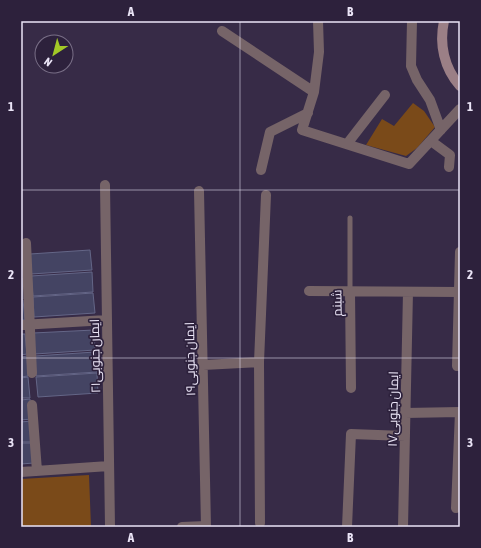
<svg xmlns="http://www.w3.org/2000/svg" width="481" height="548" font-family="'Asap Condensed',Cairo,sans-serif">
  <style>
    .green { fill: #7a4a19 }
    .building { fill: #444463; stroke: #646687 }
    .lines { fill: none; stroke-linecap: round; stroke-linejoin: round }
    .lane { stroke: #766468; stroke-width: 5 }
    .street { stroke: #766468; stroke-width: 10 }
    .secondary { stroke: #9b7f86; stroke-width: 10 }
    .grid { fill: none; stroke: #ebe5f7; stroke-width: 1; stroke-opacity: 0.55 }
    .labels { text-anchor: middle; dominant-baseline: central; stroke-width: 3.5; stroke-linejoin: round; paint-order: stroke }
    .street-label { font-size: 13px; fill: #ebe5f7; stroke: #2d213c }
    .neatline { fill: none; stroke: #ebe5f7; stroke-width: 1.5 }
    .grid-label { font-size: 13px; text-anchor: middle; font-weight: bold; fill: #ebe5f7 }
  </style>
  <rect width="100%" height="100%" fill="#372b47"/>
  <path class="green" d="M413 103 424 111 435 127 417 148 406 156 366 145 382 119 394 126Z
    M89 475 91 527H21V479Z"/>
  <path class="building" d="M90 250 92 270 31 274 30 254Z
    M92 272 93 292 33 296 31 276Z
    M21 278H22L23 299H21Z
    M93 293 95 313 34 317 33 297Z
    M21 300H23L25 320H21Z
    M94 330 95 350 35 354 33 333Z
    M21 334H25L27 354 21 355Z
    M95 352 97 372 36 376 35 356Z
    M27 356 28 376 21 377V357Z
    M97 373 98 393 38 397 36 377Z
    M28 377 30 398H21V378Z
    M30 399 31 419 21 420V400Z
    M31 421 32 442H21V422Z
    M21 443H32L34 463 21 464Z"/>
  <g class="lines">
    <path class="lane" d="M350 291V218"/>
    <path class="street" d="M318 21 319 52 314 92 302 130 409 164 460 109
      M412 21 411 66 417 80 430 100 441 130
      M222 31 314 92
      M431 141 450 155 449 167
      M347 144 385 95
      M261 170 270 132 308 113
      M105 185 110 527
      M199 191 206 527
      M26 243 32 373
      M309 291 459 292
      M350 291 351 388
      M21 325 107 320
      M203 365 259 362
      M457 366 460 252
      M32 405 37 471
      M405 413 460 412 456 508
      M21 472 109 466
      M260 523 259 362 266 195
      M182 527 206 526
      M347 527 351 434 405 436
      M403 527 408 292"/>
    <path class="secondary" d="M444 21C439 44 444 68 460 86"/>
  </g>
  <path class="grid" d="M240 21V527M21 190H460M21 358H460"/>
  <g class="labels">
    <g class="street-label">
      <text transform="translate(337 303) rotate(-91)">شبنم</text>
      <text transform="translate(95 356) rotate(-91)">ایمان جنوبی۲۱</text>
      <text transform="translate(190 359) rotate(-91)">ایمان جنوبی۱۹</text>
      <text transform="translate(393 409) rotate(-89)">ایمان جنوبی۱۷</text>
    </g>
  </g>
  <rect width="481" height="548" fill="none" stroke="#2d213c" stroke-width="44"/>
  <g transform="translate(54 54) rotate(216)"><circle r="19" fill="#2d213c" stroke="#796f87"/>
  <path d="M0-3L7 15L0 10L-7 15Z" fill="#a3c927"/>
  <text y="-6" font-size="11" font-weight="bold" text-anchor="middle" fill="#ebe5f7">N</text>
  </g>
  <rect x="22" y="22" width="437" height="504" class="neatline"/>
  <g class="grid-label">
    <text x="131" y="16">A</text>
    <text x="350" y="16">B</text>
    <text x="11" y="111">1</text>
    <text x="470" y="111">1</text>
    <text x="11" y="279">2</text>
    <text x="470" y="279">2</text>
    <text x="11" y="447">3</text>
    <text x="470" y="447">3</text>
    <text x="131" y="542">A</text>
    <text x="350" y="542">B</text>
  </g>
</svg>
